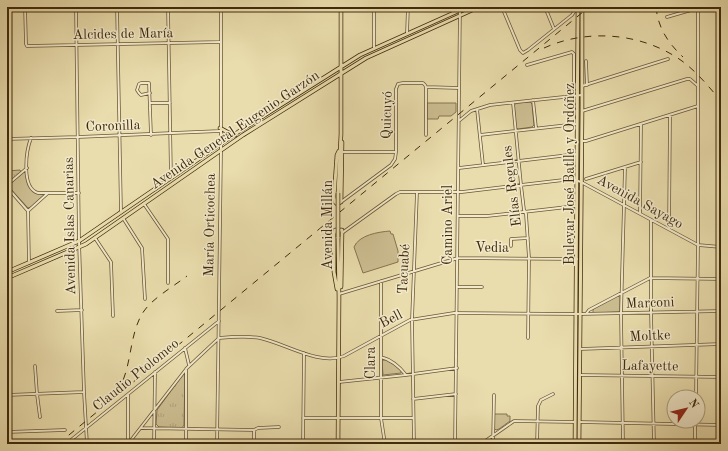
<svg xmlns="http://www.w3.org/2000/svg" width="728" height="451" font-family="'Old Standard TT',serif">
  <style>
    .grass { fill: url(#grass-tufts); stroke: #867450 }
    .park { fill: #cdbf92; stroke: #867450 }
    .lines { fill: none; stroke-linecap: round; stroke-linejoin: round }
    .minor-casing { stroke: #6a5735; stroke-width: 3.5 }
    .major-casing { stroke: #3f2a0d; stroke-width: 4.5 }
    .minor { stroke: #f1e9ca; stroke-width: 2 }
    .major { stroke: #eaddad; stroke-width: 3 }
    .rail { stroke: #3f2a0d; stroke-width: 1; stroke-dasharray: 7 7; stroke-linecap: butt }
    .major-bridge-casing { stroke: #3f2a0d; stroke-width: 4.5; stroke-linecap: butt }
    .major-bridge { stroke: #eaddad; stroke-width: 3 }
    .labels { text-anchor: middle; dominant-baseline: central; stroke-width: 3; stroke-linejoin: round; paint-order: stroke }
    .street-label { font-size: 14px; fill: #3f2a0d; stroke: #f1e9ca }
  </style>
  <defs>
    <pattern id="grass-tufts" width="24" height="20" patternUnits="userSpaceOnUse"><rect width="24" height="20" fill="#cdbf92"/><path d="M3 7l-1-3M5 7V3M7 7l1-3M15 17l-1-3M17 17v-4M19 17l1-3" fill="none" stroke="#b1a47d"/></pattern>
  </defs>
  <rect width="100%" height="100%" fill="#eaddad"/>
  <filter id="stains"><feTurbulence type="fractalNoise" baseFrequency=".005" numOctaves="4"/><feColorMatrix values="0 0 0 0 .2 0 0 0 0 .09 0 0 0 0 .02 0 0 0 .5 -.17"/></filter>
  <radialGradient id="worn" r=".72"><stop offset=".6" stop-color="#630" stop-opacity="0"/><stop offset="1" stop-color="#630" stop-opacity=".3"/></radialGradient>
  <path class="grass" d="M20 170 21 172 7 184V171Z
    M184 373 185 374 184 425 182 428 159 427 156 424 157 410Z"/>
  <path class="park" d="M530 102 532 104 534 125 532 127 518 129 516 127 514 106 516 103Z
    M427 103H456V112L451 116H439L438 119H427Z
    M25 171C29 188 26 190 44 195L31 207 28 208 8 186Z
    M390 231 391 234H393L398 251V262L363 273 354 247C359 235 378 232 390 231Z
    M617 296 620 297V311L619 312 593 313V309Z
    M383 360H386L395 365 401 371V373L383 375 382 362Z
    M494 414H507V416H510V421L499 429 496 430 494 428Z"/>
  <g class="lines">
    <defs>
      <path id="minor" d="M25 7 26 44 27 46 220 42
        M76 7 79 241 84 392 87 444
        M117 7 121 212
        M168 7 171 178
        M502 7 520 50 523 53 528 50 572 15 574 12V7
        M545 7 554 29
        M667 17 698 8
        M407 33 408 7
        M374 48V7
        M586 61 587 85
        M527 65 572 52 574 54V95
        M582 86 668 59
        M150 93 141 95 139 93 137 90 139 84 141 83H149L151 135
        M533 100 536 128
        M150 103H170
        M513 103 521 185 524 210 526 214 529 258 528 338
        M477 109 483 165
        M582 111 687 79H690L698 86
        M460 120 471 111 490 105 582 95
        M426 135V87
        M480 135 577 124
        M31 138C26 151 21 188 38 193H79
        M7 139 78 137 220 131
        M582 141H586L698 106
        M342 152H395
        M459 168 577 154
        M586 179 641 162
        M7 185 27 168
        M7 187 28 211
        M341 202 391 165 395 159 396 152V89L398 84 403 83H423L425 85 426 87 459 88
        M144 204 168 239V283
        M28 211 29 263
        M28 211 48 193
        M640 213 641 124
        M458 216H487L576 206
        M123 218 142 248 145 299
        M651 220V312L654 444
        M669 229 670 115
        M342 233 396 194 400 192H462L572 179 581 182 698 245 721 247
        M95 238 111 262 113 316
        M511 246V239L528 238
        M381 281V418L385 444
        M458 287H482
        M339 294 458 258 577 259
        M57 311 82 310
        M586 314 589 310 650 278 721 279
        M185 348 189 365
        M580 349 721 344
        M35 366 37 394 40 417
        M406 375 457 368
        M580 375 721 377
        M339 382 406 375C399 366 392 360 381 357
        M7 395 84 392
        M696 397 698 245V7
        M413 399 456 394
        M303 418H413
        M579 422 721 425
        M141 428 254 430 258 428 279 427
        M7 432 65 430
        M66 444 219 321
        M128 444 187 368 219 338C230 337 248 336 260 338 284 343 319 366 344 356L410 320 454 313 580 314 721 311
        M128 444V395
        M154 444 155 372
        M186 444V369
        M217 444 221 151V7
        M254 444V430
        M303 444 304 353
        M414 444 412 320 417 192
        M455 444 460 7
        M481 444 514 421 575 422
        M493 444 494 395
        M537 444 538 406 541 400 553 394
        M623 444 621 314 625 167
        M695 444V421"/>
      <path id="major" d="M220 128 229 133 235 135
        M339 151 337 155 334 197 335 202 337 204 341 202 342 142
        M338 193 341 134V7
        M338 237 339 298 338 444
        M7 272 79 241 241 130 360 55 467 7
        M7 278 86 244 243 135 366 58 479 7
        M337 289 334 272V234L335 230H342V231L341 287
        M575 444 578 7
        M579 444 582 111V7"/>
    </defs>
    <use href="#minor" class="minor-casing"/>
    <use href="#major" class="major-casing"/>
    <use href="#minor" class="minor"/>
    <use href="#major" class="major"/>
    <path class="rail" d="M656 7C658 28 668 43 683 57
      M544 48C588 28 643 33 682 61 697 72 709 87 721 101
      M117 392C133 368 128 334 144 311 153 298 174 286 187 276
      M58 444 589 7"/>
    <defs>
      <path id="major-bridge" d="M338 237V193"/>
    </defs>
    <use href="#major-bridge" class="major-bridge-casing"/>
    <use href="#major-bridge" class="major-bridge"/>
  </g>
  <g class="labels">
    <g class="street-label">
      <text transform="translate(123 34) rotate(-1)">Alcides de María</text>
      <text transform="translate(387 115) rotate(-88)">Quicuyó</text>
      <text transform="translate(113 126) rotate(-2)">Coronilla</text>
      <text transform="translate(235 130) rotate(-34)">Avenida General Eugenio Garzón</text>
      <text transform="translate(570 174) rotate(-90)">Bulevar José Batlle y Ordóñez</text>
      <text transform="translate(512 186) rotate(-97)">Elías Regules</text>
      <text transform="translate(640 202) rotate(29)">Avenida Sayago</text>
      <text transform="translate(210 225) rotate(-89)">María Orticochea</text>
      <text transform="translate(328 225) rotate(-90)">Avenida Millán</text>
      <text transform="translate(448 225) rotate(-90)">Camino Ariel</text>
      <text transform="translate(70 226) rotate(-91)">Avenida Islas Canarias</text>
      <text x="492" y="248">Vedia</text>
      <text transform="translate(404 269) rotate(-87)">Tacuabé</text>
      <text transform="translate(650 303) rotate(-2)">Marconi</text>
      <text transform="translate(391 319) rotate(-27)">Bell</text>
      <text transform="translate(650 336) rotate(-3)">Moltke</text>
      <text transform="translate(371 363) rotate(-90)">Clara</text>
      <text transform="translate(650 366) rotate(1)">Lafayette</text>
      <text transform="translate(136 375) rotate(-39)">Claudio Ptolomeo</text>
    </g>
  </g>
  <rect width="728" height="451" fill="none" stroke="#eaddad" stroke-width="24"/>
  <rect x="8" y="8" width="712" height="435" fill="none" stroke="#3f2a0d" stroke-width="2"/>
  <rect x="12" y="12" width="704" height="427" fill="none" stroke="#3f2a0d"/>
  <g transform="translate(686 409) rotate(55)"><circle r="19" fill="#f1e9ca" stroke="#aa9d7e"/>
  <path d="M0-3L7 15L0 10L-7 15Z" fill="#8f2418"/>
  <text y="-6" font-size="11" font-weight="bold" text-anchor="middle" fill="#3f2a0d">N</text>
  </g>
  <rect width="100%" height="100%" filter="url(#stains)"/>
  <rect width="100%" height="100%" fill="url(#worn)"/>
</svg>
